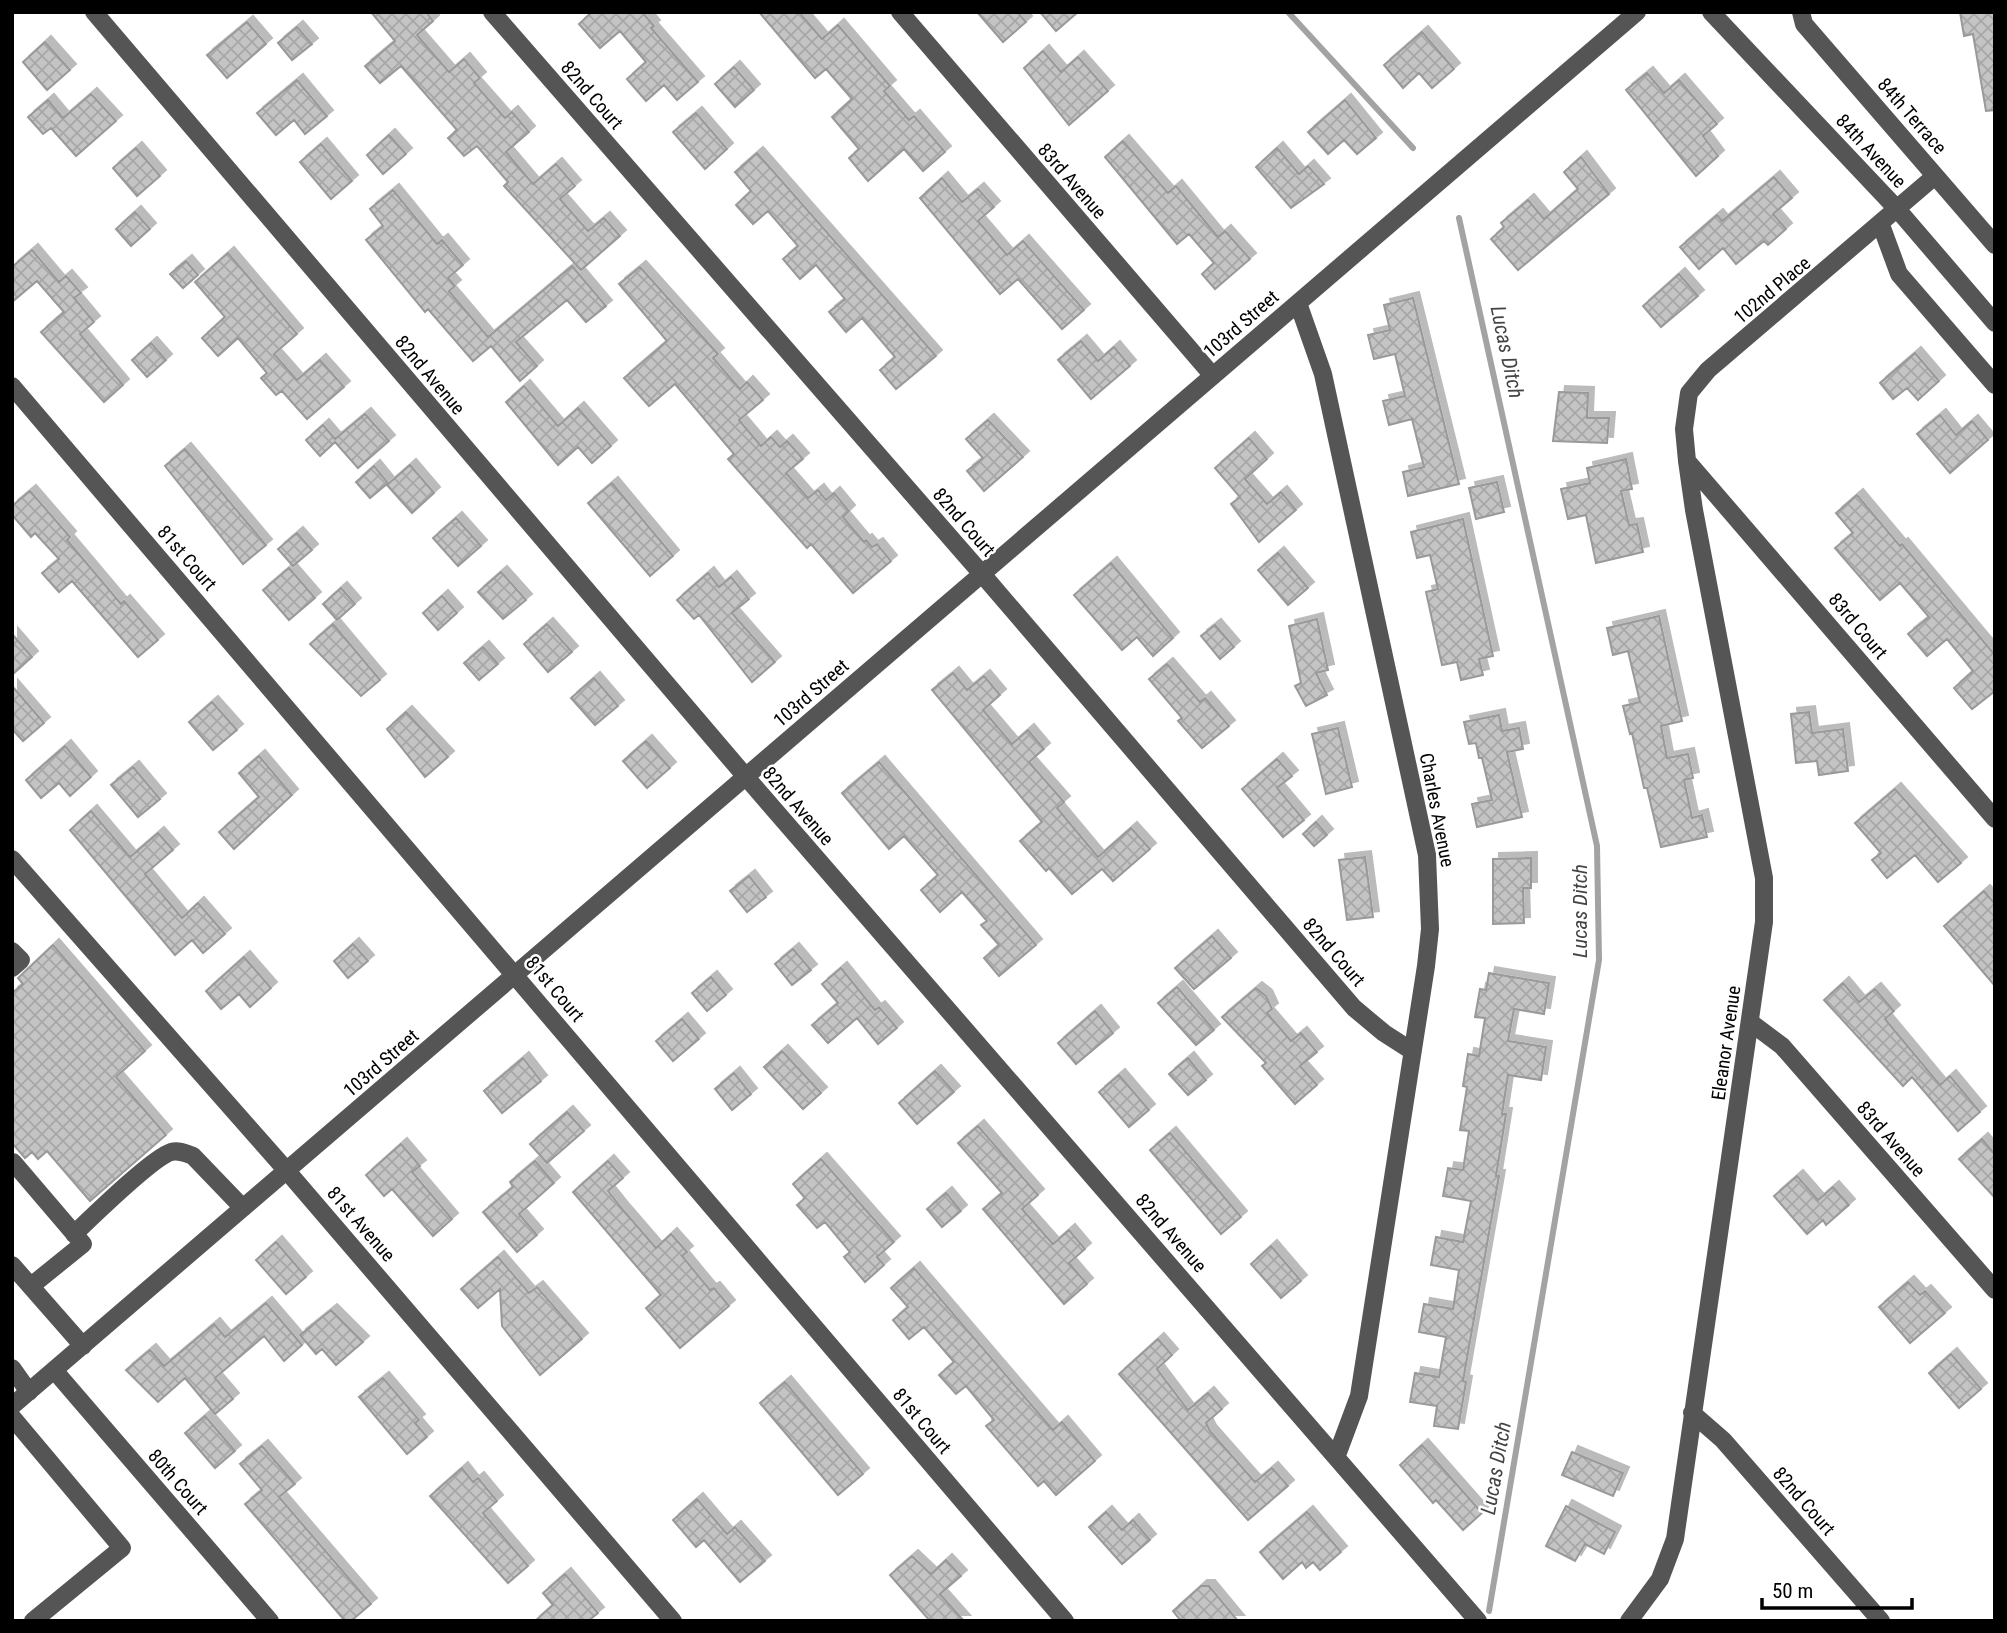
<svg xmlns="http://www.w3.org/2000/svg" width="2007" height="1633" font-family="'Roboto Condensed',sans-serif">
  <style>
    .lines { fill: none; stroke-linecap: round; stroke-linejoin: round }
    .stream { stroke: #a3a3a3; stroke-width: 6 }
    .building { fill: url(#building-cross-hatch); stroke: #999; stroke-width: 2; filter: url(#shadow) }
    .minor { stroke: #555; stroke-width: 18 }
    .labels { text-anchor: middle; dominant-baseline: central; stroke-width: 5; stroke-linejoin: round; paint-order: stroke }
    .street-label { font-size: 19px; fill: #000; stroke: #fff }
    .water-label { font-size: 21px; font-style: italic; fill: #444; stroke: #fff }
  </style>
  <defs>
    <pattern id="building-cross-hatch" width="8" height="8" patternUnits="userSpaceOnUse" patternTransform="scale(1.75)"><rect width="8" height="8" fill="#c4c4c4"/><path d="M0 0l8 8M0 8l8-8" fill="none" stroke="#a7a7a7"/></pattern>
    <filter id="shadow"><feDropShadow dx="6" dy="-6" stdDeviation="0" flood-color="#0004"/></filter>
  </defs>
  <rect width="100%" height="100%" fill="#fff"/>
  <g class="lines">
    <path class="stream" d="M1288 12 1413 148
      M1459 218 1597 846 1599 960 1489 1611"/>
  </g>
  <path class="building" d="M371 12H426L433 21 417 35 449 72 464 59 480 78 474 83 505 118 512 112 529 132 506 152 533 184 556 164 575 186 560 199 588 231 604 218 620 236 581 270 504 186 508 182 477 146 464 156 448 138 457 130 401 66 380 83 365 66 395 41Z
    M592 12H642L654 26 651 28 698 82 677 100 664 85 646 101 627 79 646 62 620 31 600 48 579 24Z
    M759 12H799L822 39 838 25 890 86 884 91 909 120 914 116 945 152 923 171 904 149 868 181 849 158 859 149 832 117 852 99 826 69 815 78Z
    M977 12H1017L1026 22 1003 42Z
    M1040 12H1078L1056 31Z
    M1960 12H1995V110L1986 111 1973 34 1964 36Z
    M247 22 266 44 227 78 207 55Z
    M297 27 312 44 292 60 278 43Z
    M1422 32 1454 69 1432 88 1419 73 1403 88 1384 65Z
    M45 42 70 70 47 90 23 62Z
    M1043 51 1061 72 1078 57 1108 91 1069 125 1024 68Z
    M734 67 754 90 735 107 715 84Z
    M1647 73 1664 93 1679 80 1717 124 1703 136 1718 156 1696 176 1626 90Z
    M297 80 327 116 305 134 294 120 276 135 257 113Z
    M91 94 116 121 76 156 51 128 43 134 28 117 48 100 63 118Z
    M1345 100 1376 138 1357 154 1344 140 1328 154 1308 132Z
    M696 113 727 149 705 169 673 132Z
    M389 135 406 154 383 174 367 155Z
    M1123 141 1168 193 1176 186 1218 237 1225 231 1250 259 1215 289 1202 274 1214 263 1189 234 1177 244 1105 157Z
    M321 144 352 181 331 199 300 162Z
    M136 148 160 176 137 196 113 168Z
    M1277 148 1299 174 1308 166 1324 184 1291 208 1256 167Z
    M757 153 936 356 896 389 880 370 895 357 862 318 846 332 829 312 845 299 816 265 800 279 783 259 798 246 768 211 753 224 736 205 751 191 735 172Z
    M1581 157 1609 194 1518 270 1491 239 1504 227 1501 223 1528 200 1544 219 1578 189 1564 172Z
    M1774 177 1792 198 1773 214 1786 229 1768 245 1764 241 1736 264 1723 248 1699 269 1680 247 1717 215 1722 221Z
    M942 178 962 202 978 189 994 207 978 221 1007 255 1023 241 1084 310 1062 329 1018 279 1000 294 920 198Z
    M393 190 437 244 442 240 463 265 448 278 455 286 449 291 488 337 572 266 606 306 586 322 567 300 516 342 537 366 520 381 491 346 473 361 428 309 425 312 366 240 383 226 370 209Z
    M135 212 150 229 131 246 116 229Z
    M32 250 59 282 66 276 81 293 74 298 94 322 80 334 123 385 104 402 41 332 64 312 37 281 12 302V267Z
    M228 253 297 334 274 354 297 380 320 360 344 387 307 419 282 391 276 395 261 378 267 373 238 338 218 356 202 338 225 317 195 282Z
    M186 261 198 275 183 288 170 274Z
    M640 267 718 354 713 358 740 389 747 382 763 400 739 420 761 446 771 437 780 447 787 441 803 459 786 473 808 498 818 490 826 500 834 493 849 511 843 517 864 542 866 540 872 547 877 544 891 561 853 593 811 544 807 548 728 459 734 454 675 384 649 406 624 378 667 341 619 284Z
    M1679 274 1698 296 1661 327 1643 306Z
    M1413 298 1459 484 1408 496 1403 472 1424 467 1412 419 1389 425 1383 401 1405 396 1395 354 1374 359 1368 335 1390 330 1384 305Z
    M1081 341 1098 361 1114 347 1130 366 1091 399 1058 360Z
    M151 343 166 360 147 377 132 360Z
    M1915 353 1939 381 1918 400 1907 388 1893 399 1880 383Z
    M524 386 558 426 578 408 611 446 592 463 578 447 558 465 506 402Z
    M1559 392 1588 393 1587 418H1609L1607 443 1553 441Z
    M365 414 389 441 358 468 335 442 320 456 306 440 323 425 335 439Z
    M1940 415 1956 435 1972 421 1988 440 1950 473 1917 434Z
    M988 420 1023 457 984 491 967 471 983 458 966 439Z
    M1249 438 1267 459 1245 479 1267 504 1281 492 1296 510 1259 542 1231 504 1240 497 1215 468Z
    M185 449 266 545 243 564 165 466Z
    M1626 459 1632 489 1621 491 1629 525 1637 524 1643 552 1596 563 1586 515 1568 519 1561 489 1590 483 1587 468Z
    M410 465 434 493 412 513 387 485Z
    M374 466 388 483 370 498 356 482Z
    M1497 482 1504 512 1476 519 1469 488Z
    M612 483 673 556 650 576 588 503Z
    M30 491 70 537 67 540 121 604 124 601 158 640 138 657 72 581 59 592 42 573 59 559 35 533 31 537 12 515V506Z
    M1857 495 1900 546 1902 544 1995 655V691L1972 709 1954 688 1973 671 1947 639 1927 656 1908 634 1929 617 1900 583 1880 600 1835 548 1853 533 1836 513Z
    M456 518 481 546 458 566 433 538Z
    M1463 519 1493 656 1479 659 1483 675 1461 680 1457 662 1442 665 1426 592 1438 589 1430 555 1417 558 1411 532Z
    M297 533 312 550 293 566 278 549Z
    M1278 553 1308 588 1288 605 1258 570Z
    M1111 563 1173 638 1153 656 1137 637 1122 650 1074 595Z
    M289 568 315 598 289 620 263 590Z
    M501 572 526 600 503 619 478 592Z
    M708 573 719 587 731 577 749 599 732 613 775 662 752 682 699 615 694 619 677 600Z
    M341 588 355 604 337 620 323 604Z
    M442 596 457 613 438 630 423 613Z
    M1659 616 1682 721 1661 726 1667 758 1688 754 1693 778 1684 780 1692 818 1702 815 1707 837 1661 847 1647 788H1644L1632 733 1630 734 1623 706 1640 702 1628 651 1613 655 1607 628Z
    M1317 619 1328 670 1316 673 1327 695 1306 706 1295 686 1301 683 1289 626Z
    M333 624 380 680 361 696 310 644Z
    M547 624 572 652 548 672 524 644Z
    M1215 625 1234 647 1220 659 1201 636Z
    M12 634 32 657 12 675Z
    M483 647 498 664 479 680 464 663Z
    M1167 664 1200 702 1205 698 1229 726 1202 748 1178 721 1182 718 1149 679Z
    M953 673 967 690 984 676 1000 695 983 710 1012 744 1028 730 1044 749 1029 762 1064 802 1057 808 1098 857 1131 828 1150 849 1113 881 1102 869 1072 894 1049 868 1046 871 1020 841 1042 822 932 690Z
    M594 678 618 706 595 725 571 698Z
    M12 686 44 723 23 741 12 729Z
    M212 702 237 730 213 750 189 722Z
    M406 712 448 757 425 777 387 729Z
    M1809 712 1812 733 1843 729 1848 771 1819 775 1817 761 1796 763 1791 714Z
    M1499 715 1502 731 1519 728 1523 749 1507 752 1522 817 1477 827 1472 804 1492 800 1482 758H1479L1476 743 1469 744 1464 722Z
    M1338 728 1352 787 1326 794 1312 734Z
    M646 741 670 768 647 788 623 761Z
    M65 746 91 777 70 796 59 783 41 798 26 780Z
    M259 756 292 795 234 849 219 832 259 797 239 773Z
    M1277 759 1292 776 1277 788 1304 820 1283 837 1242 789Z
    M879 762 1036 945 999 976 984 958 999 945 981 925 987 921 962 892 940 912 921 890 938 875 904 836 889 849 842 793Z
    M133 767 160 799 138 817 111 785Z
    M1895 789 1961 863 1938 882 1915 855 1887 878 1872 860 1881 853 1855 823Z
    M91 811 130 857 158 833 173 850 145 874 182 918 198 903 225 934 203 953 192 940 175 955 70 830Z
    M1316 822 1327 835 1314 846 1303 834Z
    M1365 857 1373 917 1347 920 1339 860Z
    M1531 858V888H1523L1524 923 1493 924V859Z
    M749 876 766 897 747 912 730 891Z
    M1984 891 1995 904V986L1944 926Z
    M1212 936 1231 958 1194 989 1175 968Z
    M353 944 368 961 348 978 334 961Z
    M53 945 145 1051 116 1077 166 1135 90 1201 47 1151 38 1159 32 1152 25 1158 12 1143V993L23 984 18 978Z
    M793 949 811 970 792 985 775 964Z
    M244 957 271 988 250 1007 239 994 221 1009 206 991Z
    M841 968 875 1010 879 1007 897 1028 878 1044 857 1018 828 1043 812 1025 838 1003 822 984Z
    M1489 973 1549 983 1544 1014 1514 1009 1508 1041 1546 1047 1541 1080 1508 1075 1502 1114H1506L1496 1176H1499L1463 1381 1466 1382 1458 1429 1434 1426 1437 1406 1410 1402 1415 1373 1439 1377 1446 1337 1419 1332 1424 1304 1453 1309 1459 1270 1431 1265 1436 1237 1463 1242 1471 1201 1443 1196 1448 1168 1463 1170 1469 1131 1460 1130 1467 1087 1463 1086 1468 1054 1479 1056 1485 1018 1475 1017 1480 989 1486 990Z
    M711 977 726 995 707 1011 692 993Z
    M1843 983 1859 1002 1875 989 1894 1011 1885 1019 1940 1085 1950 1076 1980 1112 1958 1131 1912 1077 1903 1086 1824 1000Z
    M1177 987 1214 1030 1196 1045 1158 1003Z
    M1256 988 1266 996 1272 1009 1267 1013 1291 1041 1301 1033 1317 1052 1300 1066 1317 1085 1295 1104 1262 1066 1266 1063 1222 1017Z
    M1095 1011 1113 1033 1076 1064 1058 1043Z
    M682 1019 699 1039 673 1061 656 1041Z
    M782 1051 821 1093 803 1109 764 1067Z
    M523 1058 541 1081 502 1113 484 1091Z
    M1188 1058 1206 1080 1188 1095 1169 1074Z
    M935 1071 954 1092 917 1124 899 1103Z
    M734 1073 751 1094 732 1110 715 1089Z
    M1119 1075 1149 1110 1129 1127 1099 1092Z
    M567 1112 584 1131 547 1163 530 1144Z
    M978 1126 1038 1195 1022 1209 1053 1244 1069 1230 1085 1249 1069 1263 1087 1284 1064 1304 983 1209 1002 1193 958 1143Z
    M1170 1133 1241 1217 1221 1234 1150 1150Z
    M1982 1139 1995 1154V1198L1959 1159Z
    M401 1144 420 1166 412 1172 452 1219 433 1236 392 1189 384 1196 366 1175Z
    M821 1159 894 1242 877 1257 884 1265 865 1282 844 1257 850 1252 825 1222 817 1228 797 1205 805 1198 793 1184Z
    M535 1161 554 1183 519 1214 537 1235 517 1252 483 1212 513 1187 510 1182Z
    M608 1161 623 1178 608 1191 624 1211 656 1248 671 1234 687 1252 682 1256 710 1290 714 1288 729 1306 680 1348 646 1308 661 1295 573 1192Z
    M1797 1176 1818 1200 1833 1187 1849 1205 1826 1225 1823 1220 1807 1234 1774 1196Z
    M946 1193 961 1211 942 1227 927 1209Z
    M276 1242 306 1277 286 1294 256 1260Z
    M1271 1246 1301 1281 1281 1298 1251 1264Z
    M498 1257 529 1293 537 1287 582 1339 540 1375 502 1326 500 1289 478 1308 461 1289Z
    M914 1268 1053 1430 1062 1422 1095 1461 1056 1495 1044 1481 1038 1486 986 1426 994 1420 966 1386 956 1394 939 1375 954 1362 924 1327 909 1339 893 1320 908 1307 891 1288Z
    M1908 1282 1920 1295 1925 1291 1945 1313 1910 1343 1879 1307Z
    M266 1303 302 1345 284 1361 264 1336 215 1378 233 1399 215 1414 185 1378 158 1402 126 1370 150 1350 164 1366 214 1324 225 1337Z
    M331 1310 363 1342 336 1365 322 1349 316 1354 300 1335Z
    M1158 1339 1172 1355 1157 1369 1188 1410 1208 1393 1222 1409 1206 1423 1210 1431 1255 1482 1272 1468 1288 1486 1248 1520 1119 1374Z
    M1951 1354 1981 1389 1959 1408 1929 1373Z
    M383 1378 419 1420 415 1423 427 1437 407 1454 359 1397Z
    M785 1382 863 1474 838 1495 760 1403Z
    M205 1416 235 1451 215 1468 185 1433Z
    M1422 1445 1482 1513 1463 1530 1436 1500 1433 1503 1400 1465Z
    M262 1446 295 1484 279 1497 371 1604 351 1621H345L245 1504 262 1490 240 1464Z
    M1572 1452 1623 1473 1613 1496 1562 1475Z
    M462 1468 473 1482 478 1478 497 1501 483 1513 528 1566 508 1583 430 1496Z
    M697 1499 727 1534 735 1527 765 1561 740 1582 704 1540 696 1547 673 1520Z
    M1566 1506 1615 1532 1604 1554 1585 1544 1575 1561 1546 1546Z
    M1106 1512 1122 1530 1133 1520 1150 1540 1122 1564 1089 1527Z
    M1307 1512 1341 1552 1320 1570 1313 1562 1306 1568 1302 1562 1283 1579 1260 1552Z
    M912 1556 931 1574 946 1560 961 1576 940 1594 964 1621H930L890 1575Z
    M565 1574 598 1613 588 1621H535L553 1605 543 1593Z
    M1201 1586H1209L1238 1621H1181L1173 1611Z"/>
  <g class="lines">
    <path class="minor" d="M94 12 746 777 1478 1621
      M492 12 982 574 1354 1008 1384 1033 1412 1051
      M900 12 1213 376
      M1711 12 1898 210 1995 323
      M1801 12 1804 24 1995 245
      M1881 225 1899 274 1995 385
      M1298 303 1323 374 1427 855 1430 929 1426 966 1359 1396 1337 1455
      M12 386 1065 1621
      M1687 461 1995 819
      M12 859 287 1171 673 1621
      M12 951 21 960 12 968
      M1750 1022 1782 1046 1995 1290
      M13 1162 83 1244 31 1286
      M74 1234C92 1217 152 1158 171 1152 179 1150 185 1153 193 1156L243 1208
      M12 1265 83 1346
      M12 1368 29 1392
      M54 1370 270 1621
      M12 1406 1637 12
      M1692 1413 1723 1440 1881 1621
      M12 1417 122 1548 33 1621
      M1629 1621 1660 1579 1675 1539 1764 922V878L1694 510 1687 461 1684 429 1689 393 1708 370 1935 176"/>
  </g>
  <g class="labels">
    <g class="street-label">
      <text transform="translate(592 95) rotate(49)">82nd Court</text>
      <text transform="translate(1912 116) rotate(49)">84th Terrace</text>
      <text transform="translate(1871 151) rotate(47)">84th Avenue</text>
      <text transform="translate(1072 181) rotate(49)">83rd Avenue</text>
      <text transform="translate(1772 290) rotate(-40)">102nd Place</text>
      <text transform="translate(1241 324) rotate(-41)">103rd Street</text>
      <text transform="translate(430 375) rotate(50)">82nd Avenue</text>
      <text transform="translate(964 522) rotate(49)">82nd Court</text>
      <text transform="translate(187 558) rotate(49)">81st Court</text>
      <text transform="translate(1858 626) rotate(50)">83rd Court</text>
      <text transform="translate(811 693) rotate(-41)">103rd Street</text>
      <text transform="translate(798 806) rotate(49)">82nd Avenue</text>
      <text transform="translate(1437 810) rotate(79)">Charles Avenue</text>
      <text transform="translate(1334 952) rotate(49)">82nd Court</text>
      <text transform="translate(555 989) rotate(50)">81st Court</text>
      <text transform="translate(1726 1043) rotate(-82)">Eleanor Avenue</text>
      <text transform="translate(381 1063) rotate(-41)">103rd Street</text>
      <text transform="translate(1891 1139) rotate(49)">83rd Avenue</text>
      <text transform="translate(361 1224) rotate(49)">81st Avenue</text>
      <text transform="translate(1171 1233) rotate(49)">82nd Avenue</text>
      <text transform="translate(922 1421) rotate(50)">81st Court</text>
      <text transform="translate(178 1482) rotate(49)">80th Court</text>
      <text transform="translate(1804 1501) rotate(49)">82nd Court</text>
    </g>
    <g class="water-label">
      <text transform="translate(1507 352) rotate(78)">Lucas Ditch</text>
      <text transform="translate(1580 911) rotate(-90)">Lucas Ditch</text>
      <text transform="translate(1496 1468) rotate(-80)">Lucas Ditch</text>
    </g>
  </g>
  <rect width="2007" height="1633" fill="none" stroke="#000000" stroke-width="28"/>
  <path d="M1762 1598v10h150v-10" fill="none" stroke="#000000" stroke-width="3.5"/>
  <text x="1772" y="1598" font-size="21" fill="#000000" stroke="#ffffff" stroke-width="5" paint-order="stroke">50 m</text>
</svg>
